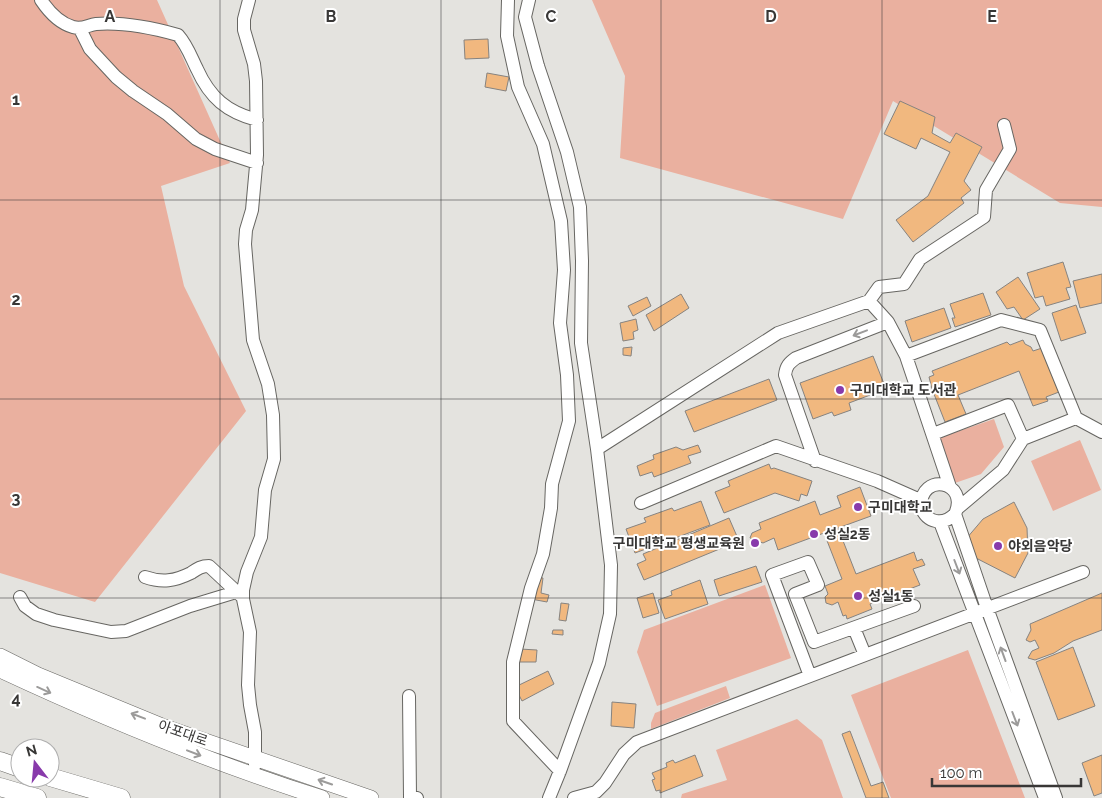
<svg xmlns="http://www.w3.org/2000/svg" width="1102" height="798" font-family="Raleway,'Noto Sans KR',sans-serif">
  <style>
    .green { fill: #eab09f }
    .building { fill: #f1b87f; stroke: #868380 }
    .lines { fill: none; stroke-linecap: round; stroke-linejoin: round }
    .minor-casing { stroke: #676662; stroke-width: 14 }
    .major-casing { stroke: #676662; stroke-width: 16 }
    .highway-casing { stroke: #676662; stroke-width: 19 }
    .minor { stroke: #fff; stroke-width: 12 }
    .major { stroke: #fff; stroke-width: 15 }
    .highway { stroke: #fff; stroke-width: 18 }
    .oneway { stroke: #9c9b9a }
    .grid { fill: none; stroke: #383736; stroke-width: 1; stroke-opacity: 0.55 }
    .poi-dot { fill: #883aab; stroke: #fff; stroke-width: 2 }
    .labels { text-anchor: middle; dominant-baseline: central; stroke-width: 4; stroke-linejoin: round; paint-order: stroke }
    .poi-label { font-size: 14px; font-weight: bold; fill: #383736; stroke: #fff; text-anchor: start }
    .street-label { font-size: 14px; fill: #383736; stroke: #fff }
    .grid-label { font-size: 16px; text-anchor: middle; font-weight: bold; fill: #383736; stroke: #fff; stroke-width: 4; stroke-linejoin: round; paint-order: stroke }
  </style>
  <rect width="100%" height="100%" fill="#e4e3df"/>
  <path class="green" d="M0 0H157L230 163 161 186 184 286 246 411 95 602 0 573Z
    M592 0H1102V207L1060 203 893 101 843 219 620 158 625 76Z
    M994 419 1004 447 981 474 955 483 939 438Z
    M1080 440 1101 490 1053 511 1031 461Z
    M765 585 791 658 657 706 637 652 644 630Z
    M968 650 1025 798H891L851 695Z
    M726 686 730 698 651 729V723L655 713Z
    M797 719 822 740 843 798H681L682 794 727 780 716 750Z"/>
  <path class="building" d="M488 39 489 58 465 59 464 40Z
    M487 73 509 77 506 91 485 87Z
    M900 101 935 117 932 133 950 143 956 133 982 147 964 181 971 190 961 198 964 203 913 242 896 220 928 196 950 152 921 138 916 149 884 134Z
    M1063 262 1071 287 1066 288 1070 299 1046 306 1043 296 1035 298 1027 273Z
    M1102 274V303L1080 308 1073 281Z
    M1018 277 1040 309 1023 320 1014 307 1007 309 996 292Z
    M983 293 991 315 955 327 952 318H955L950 304Z
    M681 294 689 308 654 331 646 315Z
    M647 297 651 306 633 316 628 306Z
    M1076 305 1086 333 1061 341 1052 313Z
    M944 308 951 328 912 342 905 321Z
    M636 319 638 330 633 332 634 339 623 341 620 323Z
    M1023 340 1025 344 1031 347 1033 351 1042 348 1059 392 1046 397 1048 401 1033 406 1019 371 958 395 966 414 945 422 932 389 929 377 934 375 932 371 1007 342 1010 345Z
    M632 347 631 356 623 355V348Z
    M873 356 886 389 849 403 851 410 834 416 832 412 813 419 800 383Z
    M769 379 777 400 694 432 685 411Z
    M698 445 701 452 688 456 691 463 654 477 652 472 640 476 637 466 654 459 653 455 676 447 683 450Z
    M769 464 771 469 774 468 812 481 807 496 801 494 799 501 775 493 724 513 715 492 730 486 728 481Z
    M860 487 871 516 838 528 856 574 914 552 917 561 922 559 925 565 913 569 920 585 870 604 872 609 847 619 846 615 843 616 838 602 832 605 826 603 825 597 828 594 825 586 842 579 824 533 778 550 774 538 763 543 750 538 752 533 761 529 759 523 815 501 820 515 841 507 837 496Z
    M701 501 710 525 635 553 626 529 646 522 644 518 672 508 674 511Z
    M1014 502 1027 528 1028 553 1015 578 972 556 966 539 983 519Z
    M729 518 739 541 644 580 637 564 646 560 643 554Z
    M756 566 762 582 719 596 714 580Z
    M537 577 543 578 541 593 549 595 547 602 531 599Z
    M700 580 708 604 665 619 658 600 672 595 671 591Z
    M653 593 659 613 643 618 637 598Z
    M1102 593V630L1073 641 1054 653 1035 660 1028 658 1032 651 1039 648 1035 640 1030 642 1026 640 1031 630 1030 624Z
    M561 603 569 604 566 621 559 620Z
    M553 630H563V635L552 634Z
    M1073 647 1095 706 1058 720 1036 662Z
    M520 649 537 650 536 662H519Z
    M548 671 554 684 522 701 515 687Z
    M612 702 636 704 634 728 611 726Z
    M850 731 871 786 883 782 889 798H866L842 734Z
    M695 755 703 776 660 793V790L656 791 652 780 655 779 652 773 667 767 666 763 673 760 675 763Z
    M1102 755V793L1094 796 1082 763Z"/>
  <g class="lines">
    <defs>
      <path id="minor" d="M41 0C49 12 59 23 73 27 82 30 88 25 96 24 121 22 153 28 178 35 187 45 191 57 197 69 210 98 227 112 257 120
        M249 0 244 19V30L254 64 256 81 257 155 252 210 246 230 245 244 253 340 268 384 273 415 274 459 265 490 261 537 247 572 243 590V599L250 632 248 685 250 705 255 732V765
        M508 0 507 36 518 87 543 144 561 221 564 270 560 323 567 375 569 421 552 484 551 508 543 554 531 588 513 662V721L560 771
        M529 0 525 17 538 66 567 152 580 207 582 261 581 343 597 449 611 565 610 614 599 663 560 771 549 798
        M80 29 90 49 116 77 133 91 167 114 196 139 215 149 257 163
        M888 322 869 301 879 287 904 284 920 259 984 217 986 190 1010 149 1004 125
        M906 356 1001 320 1040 330 1076 418 1023 439 1003 470 958 508
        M1076 418 1102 432
        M933 434 1008 405 1023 439
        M597 449 778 333 869 301
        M815 461 785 375C786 366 789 363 796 358L888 322 906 356 950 487
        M641 503 776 446 877 481 920 500
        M955 514C943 526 927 523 921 507 920 471 970 481 955 514L987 608 1056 798
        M940 522 1045 798
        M145 577C162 583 175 581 191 573 197 569 201 566 209 566L240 595
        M20 597 25 606 36 614 54 620 111 632 126 631 190 606 236 592
        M854 628 865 655
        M810 676 772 575 808 562 818 585 795 594 814 642 914 606
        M409 696 410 797 417 798
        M574 798 596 792 605 783 624 754 637 742 1083 572"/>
      <path id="major" d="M0 656 38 675 162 726 371 798
        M0 670C105 719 212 763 322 798"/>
      <path id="highway" d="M0 761 20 768
        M50 777 121 798
        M0 787 37 798"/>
    </defs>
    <use href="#minor" class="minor-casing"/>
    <use href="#major" class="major-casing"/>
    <use href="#highway" class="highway-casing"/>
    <use href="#minor" class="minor"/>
    <use href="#major" class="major"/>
    <use href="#highway" class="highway"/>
  </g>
  <defs><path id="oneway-shaft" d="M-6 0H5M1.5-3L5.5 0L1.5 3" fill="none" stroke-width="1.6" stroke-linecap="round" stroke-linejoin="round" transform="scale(1.25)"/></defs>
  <g class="oneway">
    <use href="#oneway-shaft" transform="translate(860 333) rotate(159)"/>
    <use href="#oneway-shaft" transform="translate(957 567) rotate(69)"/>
    <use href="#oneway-shaft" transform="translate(1003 654) rotate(-110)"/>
    <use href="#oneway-shaft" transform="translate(44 690) rotate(24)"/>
    <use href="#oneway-shaft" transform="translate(138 716) rotate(-159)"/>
    <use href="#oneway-shaft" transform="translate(1015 719) rotate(69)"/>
    <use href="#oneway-shaft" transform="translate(194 753) rotate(21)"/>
    <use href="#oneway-shaft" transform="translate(325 782) rotate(-161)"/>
  </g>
  <path class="grid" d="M220 0V798M441 0V798M661 0V798M882 0V798M0 200H1102M0 399H1102M0 598H1102"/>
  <g class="poi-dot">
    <circle cx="840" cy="390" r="5"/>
    <circle cx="858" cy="507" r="5"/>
    <circle cx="814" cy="534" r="5"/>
    <circle cx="755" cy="543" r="5"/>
    <circle cx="998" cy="546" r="5"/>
    <circle cx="858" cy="596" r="5"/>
  </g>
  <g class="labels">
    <g class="poi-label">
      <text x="850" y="390">구미대학교 도서관</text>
      <text x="868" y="507">구미대학교</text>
      <text x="824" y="534">성실2동</text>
      <text x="745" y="543" text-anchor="end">구미대학교 평생교육원</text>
      <text x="1008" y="546">야외음악당</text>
      <text x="868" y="596">성실1동</text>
    </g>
    <g class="street-label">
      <text transform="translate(183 733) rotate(19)">아포대로</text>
    </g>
  </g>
  <g class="grid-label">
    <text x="110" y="22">A</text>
    <text x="331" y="22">B</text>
    <text x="551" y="22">C</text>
    <text x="771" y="22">D</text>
    <text x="992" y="22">E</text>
    <text x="16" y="105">1</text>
    <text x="16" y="305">2</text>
    <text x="16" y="504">3</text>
    <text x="16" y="704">4</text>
  </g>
  <g transform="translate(35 763) rotate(344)"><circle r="24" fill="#ffffff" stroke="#afafaf"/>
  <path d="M0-4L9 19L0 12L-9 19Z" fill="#883aab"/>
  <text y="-8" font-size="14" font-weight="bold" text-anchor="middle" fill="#383736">N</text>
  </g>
  <path d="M932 778v8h149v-8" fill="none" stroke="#383736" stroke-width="2.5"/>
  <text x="940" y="778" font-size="15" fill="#383736" stroke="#ffffff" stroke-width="4" paint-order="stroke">100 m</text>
</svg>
